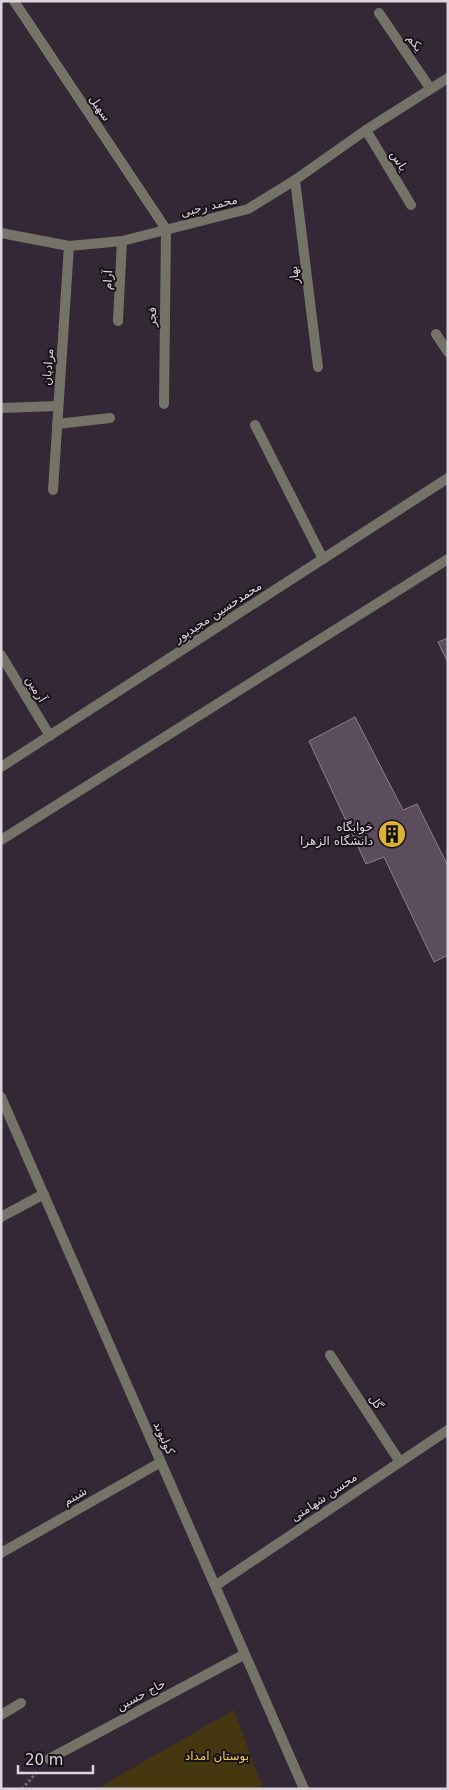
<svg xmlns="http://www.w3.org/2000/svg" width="449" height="1790" font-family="'DejaVu Sans',Vazirmatn,sans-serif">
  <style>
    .green { fill: #453710 }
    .building { fill: #5b4d5d; stroke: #8e7e90 }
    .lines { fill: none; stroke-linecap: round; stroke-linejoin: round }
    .path { stroke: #736875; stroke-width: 3; stroke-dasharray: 2.5 2.5; stroke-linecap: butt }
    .lane { stroke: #757268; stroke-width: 10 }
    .street { stroke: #757268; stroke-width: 10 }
    .labels { text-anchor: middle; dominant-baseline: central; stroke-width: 4; stroke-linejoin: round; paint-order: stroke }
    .street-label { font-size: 12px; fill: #ddd4de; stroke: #181219 }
    .poi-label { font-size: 12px; fill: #ddd4de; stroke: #181219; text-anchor: end }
    .park-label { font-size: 12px; fill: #f7cb53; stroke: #181219 }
  </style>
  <rect width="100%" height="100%" fill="#342736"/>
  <path class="green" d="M234 1710 263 1789H96Z"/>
  <path class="building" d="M448 638V663L438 642Z
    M355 717 403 810 417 804 448 866V955L434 962 384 857 366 864 309 741Z"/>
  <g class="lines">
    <path class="path" d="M22 1789 37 1772"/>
    <path class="lane" d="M379 13 430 88
      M366 130 411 205
      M118 321 122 241
      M436 334 448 352
      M1 408 58 406
      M57 424 110 418
      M255 425 323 559
      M1 840 448 559
      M1 1715 21 1703"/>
    <path class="street" d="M14 1 166 229
      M295 180 318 367
      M1 233 69 246 122 241 248 209 295 180 366 130 448 78
      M164 404 166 229
      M53 490 69 246
      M1 655 50 736
      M1 767 448 478
      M1 1097 304 1789
      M1 1217 44 1194
      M330 1355 400 1462
      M1 1553 161 1462
      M215 1586 448 1430
      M49 1759 245 1654"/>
  </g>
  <defs>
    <symbol id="building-disc" viewBox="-11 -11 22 22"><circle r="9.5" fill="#ddb133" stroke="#181219"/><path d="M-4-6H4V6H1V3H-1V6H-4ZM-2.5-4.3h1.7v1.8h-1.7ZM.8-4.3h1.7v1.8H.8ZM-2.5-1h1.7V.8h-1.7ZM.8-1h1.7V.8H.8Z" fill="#111"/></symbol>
  </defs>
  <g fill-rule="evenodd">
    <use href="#building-disc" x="376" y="818" width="32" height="32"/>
  </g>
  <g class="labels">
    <g class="street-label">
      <text transform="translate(415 43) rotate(55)">یکم</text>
      <text transform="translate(100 108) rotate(56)">سهیل</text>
      <text transform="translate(399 161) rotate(59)">یاس</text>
      <text transform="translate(209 206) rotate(-14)">محمد رجبی</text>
      <text transform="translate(294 275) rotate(-97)">بهار</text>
      <text transform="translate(108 280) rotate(-87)">آرام</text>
      <text transform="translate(152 317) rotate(-89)">فجر</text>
      <text transform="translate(48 367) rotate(-86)">مرادیان</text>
      <text transform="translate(218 612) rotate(-33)">محمدحسین مجیدپور</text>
      <text transform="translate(36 689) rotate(59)">آرمین</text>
      <text transform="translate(376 1402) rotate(57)">گل</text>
      <text transform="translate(164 1438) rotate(66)">کولیوند</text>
      <text transform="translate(75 1496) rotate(-30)">شبنم</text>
      <text transform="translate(324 1497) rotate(-34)">محسن شهامتی</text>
      <text transform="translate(141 1695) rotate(-28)">حاج حسین</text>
    </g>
    <g class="poi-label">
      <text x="373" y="827">خوابگاه<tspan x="373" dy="14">دانشگاه الزهرا</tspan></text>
    </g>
    <g class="park-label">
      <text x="217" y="1756">بوستان امداد</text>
    </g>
  </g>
  <rect width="449" height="1790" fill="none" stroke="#ddd4de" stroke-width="5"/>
  <path d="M18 1765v8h75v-8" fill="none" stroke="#ddd4de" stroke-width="2.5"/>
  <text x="25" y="1765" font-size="15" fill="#ddd4de" stroke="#181219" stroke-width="4" paint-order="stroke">20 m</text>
</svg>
